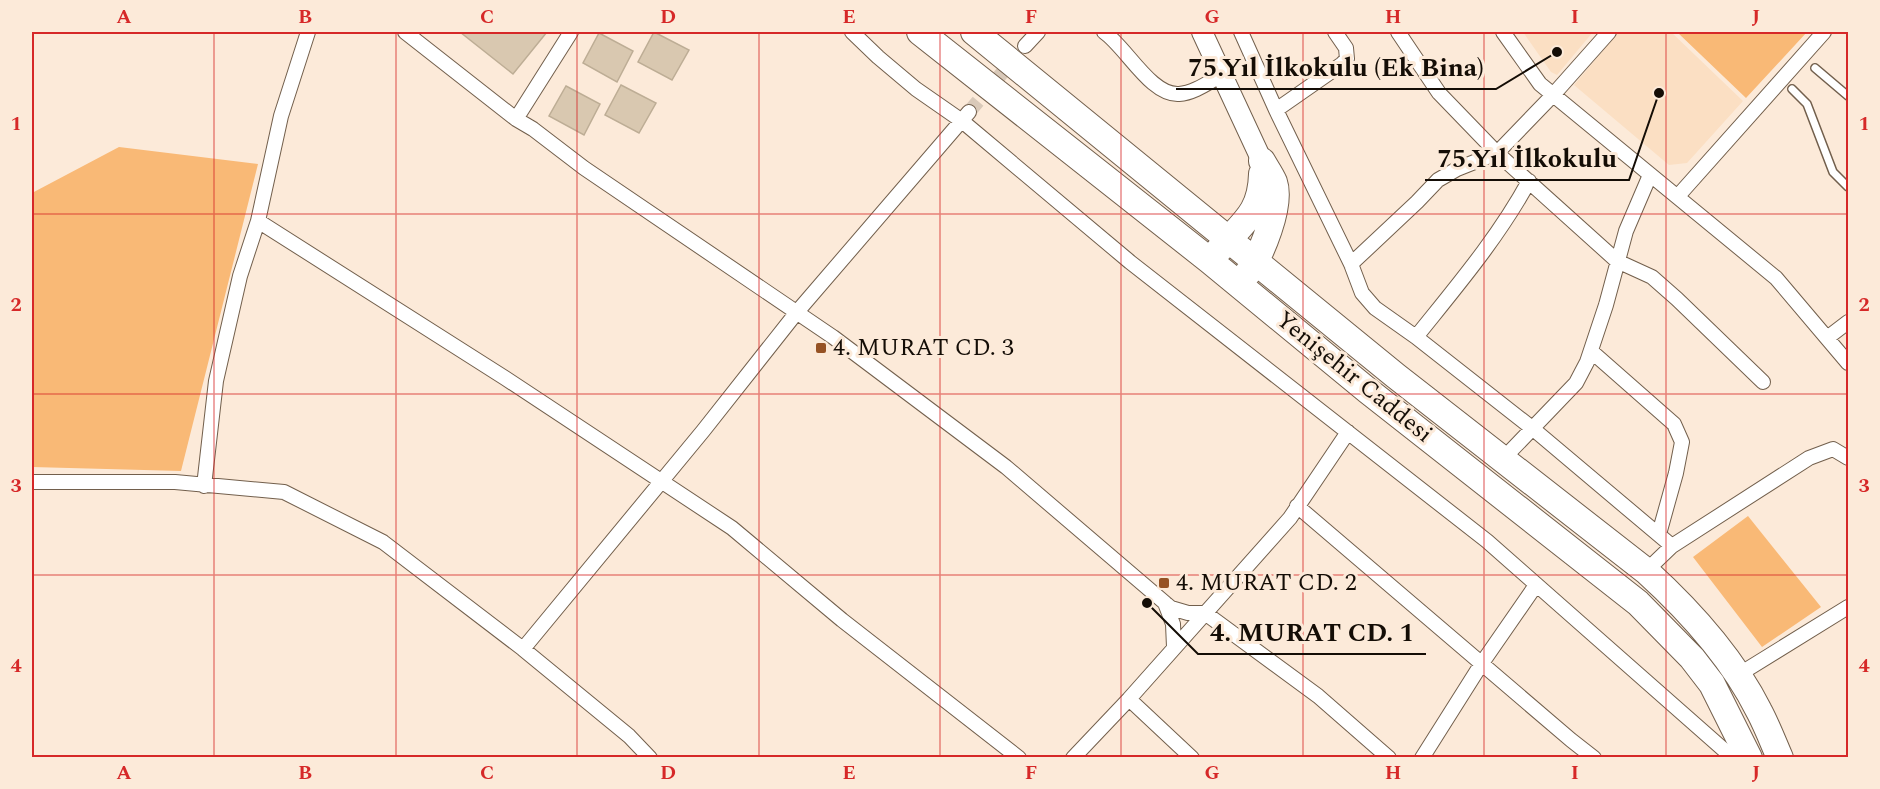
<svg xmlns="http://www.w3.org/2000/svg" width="1880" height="789" font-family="Spectral,serif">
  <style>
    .built { fill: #fbdfc3 }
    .green { fill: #f9b976 }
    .building { fill: #d9c8b0; stroke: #bdad95; stroke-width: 1.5 }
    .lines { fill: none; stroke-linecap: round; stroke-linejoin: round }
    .street-tunnel { stroke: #d9c9b9; stroke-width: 14; stroke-dasharray: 14 7; stroke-linecap: butt }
    .lane-casing { stroke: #725f4c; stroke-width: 10 }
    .street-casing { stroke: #725f4c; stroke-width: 16 }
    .secondary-casing { stroke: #725f4c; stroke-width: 22 }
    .highway-casing { stroke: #725f4c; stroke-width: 28 }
    .lane { stroke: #fff; stroke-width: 7 }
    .street { stroke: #fff; stroke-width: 14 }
    .secondary { stroke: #fff; stroke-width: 20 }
    .highway { stroke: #fff; stroke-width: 26 }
    .grid { fill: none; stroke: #d62828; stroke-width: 1.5; stroke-opacity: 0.55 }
    .poi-dot { fill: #965224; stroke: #fcead9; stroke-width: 2 }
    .labels { text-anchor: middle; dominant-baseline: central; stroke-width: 6; stroke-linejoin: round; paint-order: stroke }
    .poi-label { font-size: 24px; fill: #140d06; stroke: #fcead9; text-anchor: start }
    .street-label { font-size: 24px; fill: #140d06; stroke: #fcead9 }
    .leader { fill: none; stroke: #140d06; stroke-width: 2 }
    .callout-dot { fill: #140d06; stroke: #fcead9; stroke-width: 2 }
    .callout-label { font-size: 26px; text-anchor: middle; font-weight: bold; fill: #140d06; stroke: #fcead9; stroke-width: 6; stroke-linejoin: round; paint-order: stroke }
    .neatline { fill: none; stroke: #d62828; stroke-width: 2 }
    .grid-label { font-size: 20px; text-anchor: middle; font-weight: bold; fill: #d62828 }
  </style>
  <rect width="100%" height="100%" fill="#fcead9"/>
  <path class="built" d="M1523 32H1593L1557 75 1551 72Z
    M1619 32H1671L1743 101 1687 163 1669 165 1574 85Z"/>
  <path class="green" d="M1677 32H1807L1746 98Z
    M119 147 258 164 181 471 32 467V193Z
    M1748 516 1821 607 1762 647 1693 557Z"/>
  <path class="building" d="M460 32H547L513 74Z
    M654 32 689 50 672 80 638 62Z
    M599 33 633 51 617 82 583 63Z
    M621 85 656 103 639 133 605 115Z
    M566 86 600 104 584 135 549 116Z"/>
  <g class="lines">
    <path class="street-tunnel" d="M969 112 1025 46"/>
    <defs>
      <path id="lane" d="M1815 68 1848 96
        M1792 89 1807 104 1833 172 1848 187"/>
      <path id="street" d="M405 32 516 119
        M571 32 516 119 533 129 584 168 833 337 1006 467 1171 608 1188 613H1205L1318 696 1389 758
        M852 32 878 57 916 89 962 121 1130 262 1487 541 1732 757
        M1104 32C1126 47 1151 96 1179 94 1194 93 1209 82 1222 75
        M1241 32 1276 110 1351 264 1362 293 1375 308 1416 337 1532 428 1672 546
        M1398 32 1439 93 1497 153 1617 261 1652 277 1677 299 1763 382
        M1503 32 1540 84 1776 278 1848 363
        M1025 46 1038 32
        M1276 110 1342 64 1347 59 1346 48 1335 32
        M1678 196 1824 32
        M258 221 505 378 732 528 842 620 1019 758
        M1351 264 1417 202 1438 180 1457 169 1497 153 1553 95 1609 32
        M1416 337C1456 287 1498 238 1529 181
        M1827 338 1848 322
        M1591 351 1674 424 1682 442 1676 473 1659 534
        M1502 460 1576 383 1587 362 1606 305 1626 231 1650 175
        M32 482H175L284 492 383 542 523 649 629 736 650 758
        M204 486 216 381 240 276 258 221 281 116 308 32
        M1297 506 1571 740 1594 758
        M1646 571 1672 546 1809 458 1833 449 1848 458
        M1165 603 1173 624 1174 647
        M523 649 703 431 797 312 969 112
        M1738 675 1848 607
        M1129 699 1192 758
        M1073 758 1129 699 1290 518 1348 432
        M1422 758 1482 663 1536 585"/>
      <path id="secondary" d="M1202 32 1262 161"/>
      <path id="highway" d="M920 32 1209 260 1367 390 1638 603 1692 658 1712 684 1749 758
        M974 32 1396 376 1646 571C1690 611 1732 657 1759 711 1767 726 1773 742 1780 758
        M1218 251C1242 223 1261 214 1262 174
        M1247 274C1261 256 1282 205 1274 182 1271 175 1266 168 1262 161"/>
    </defs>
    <use href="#lane" class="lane-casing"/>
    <use href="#street" class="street-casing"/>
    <use href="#secondary" class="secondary-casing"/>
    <use href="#highway" class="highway-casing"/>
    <use href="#lane" class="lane"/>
    <use href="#street" class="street"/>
    <use href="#secondary" class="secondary"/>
    <use href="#highway" class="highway"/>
  </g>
  <path class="grid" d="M214 32V758M396 32V758M577 32V758M759 32V758M940 32V758M1121 32V758M1303 32V758M1484 32V758M1666 32V758M32 214H1848M32 394H1848M32 575H1848"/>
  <g class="poi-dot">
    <rect x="815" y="342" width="12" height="12" rx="3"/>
    <rect x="1158" y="577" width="12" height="12" rx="3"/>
  </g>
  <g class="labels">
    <g class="poi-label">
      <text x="833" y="348">4. MURAT CD. 3</text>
      <text x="1176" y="583">4. MURAT CD. 2</text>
    </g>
    <g class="street-label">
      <text transform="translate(1354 377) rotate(39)">Yenişehir Caddesi</text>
    </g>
  </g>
  <path class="leader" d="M1557 52L1496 89H1176M1659 93L1629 180H1425M1147 603L1198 654H1426"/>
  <g class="callout-dot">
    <circle cx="1557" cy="52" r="6"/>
    <circle cx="1659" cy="93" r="6"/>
    <circle cx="1147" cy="603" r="6"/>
  </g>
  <g class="callout-label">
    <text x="1336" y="76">75.Yıl İlkokulu (Ek Bina)</text>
    <text x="1527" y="167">75.Yıl İlkokulu</text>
    <text x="1312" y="641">4. MURAT CD. 1</text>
  </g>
  <rect width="1880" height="789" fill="none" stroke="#fcead9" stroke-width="66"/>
  <rect x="33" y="33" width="1814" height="723" class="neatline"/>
  <g class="grid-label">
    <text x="124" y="23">A</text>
    <text x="305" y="23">B</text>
    <text x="487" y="23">C</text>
    <text x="668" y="23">D</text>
    <text x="849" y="23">E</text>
    <text x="1031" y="23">F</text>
    <text x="1212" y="23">G</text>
    <text x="1393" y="23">H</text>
    <text x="1575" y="23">I</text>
    <text x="1756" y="23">J</text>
    <text x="16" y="130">1</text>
    <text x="1864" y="130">1</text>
    <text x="16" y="311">2</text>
    <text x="1864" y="311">2</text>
    <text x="16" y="492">3</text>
    <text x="1864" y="492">3</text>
    <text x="16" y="672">4</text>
    <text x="1864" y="672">4</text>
    <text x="124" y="779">A</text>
    <text x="305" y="779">B</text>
    <text x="487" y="779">C</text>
    <text x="668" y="779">D</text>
    <text x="849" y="779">E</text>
    <text x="1031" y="779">F</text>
    <text x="1212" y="779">G</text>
    <text x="1393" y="779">H</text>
    <text x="1575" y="779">I</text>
    <text x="1756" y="779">J</text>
  </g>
</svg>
